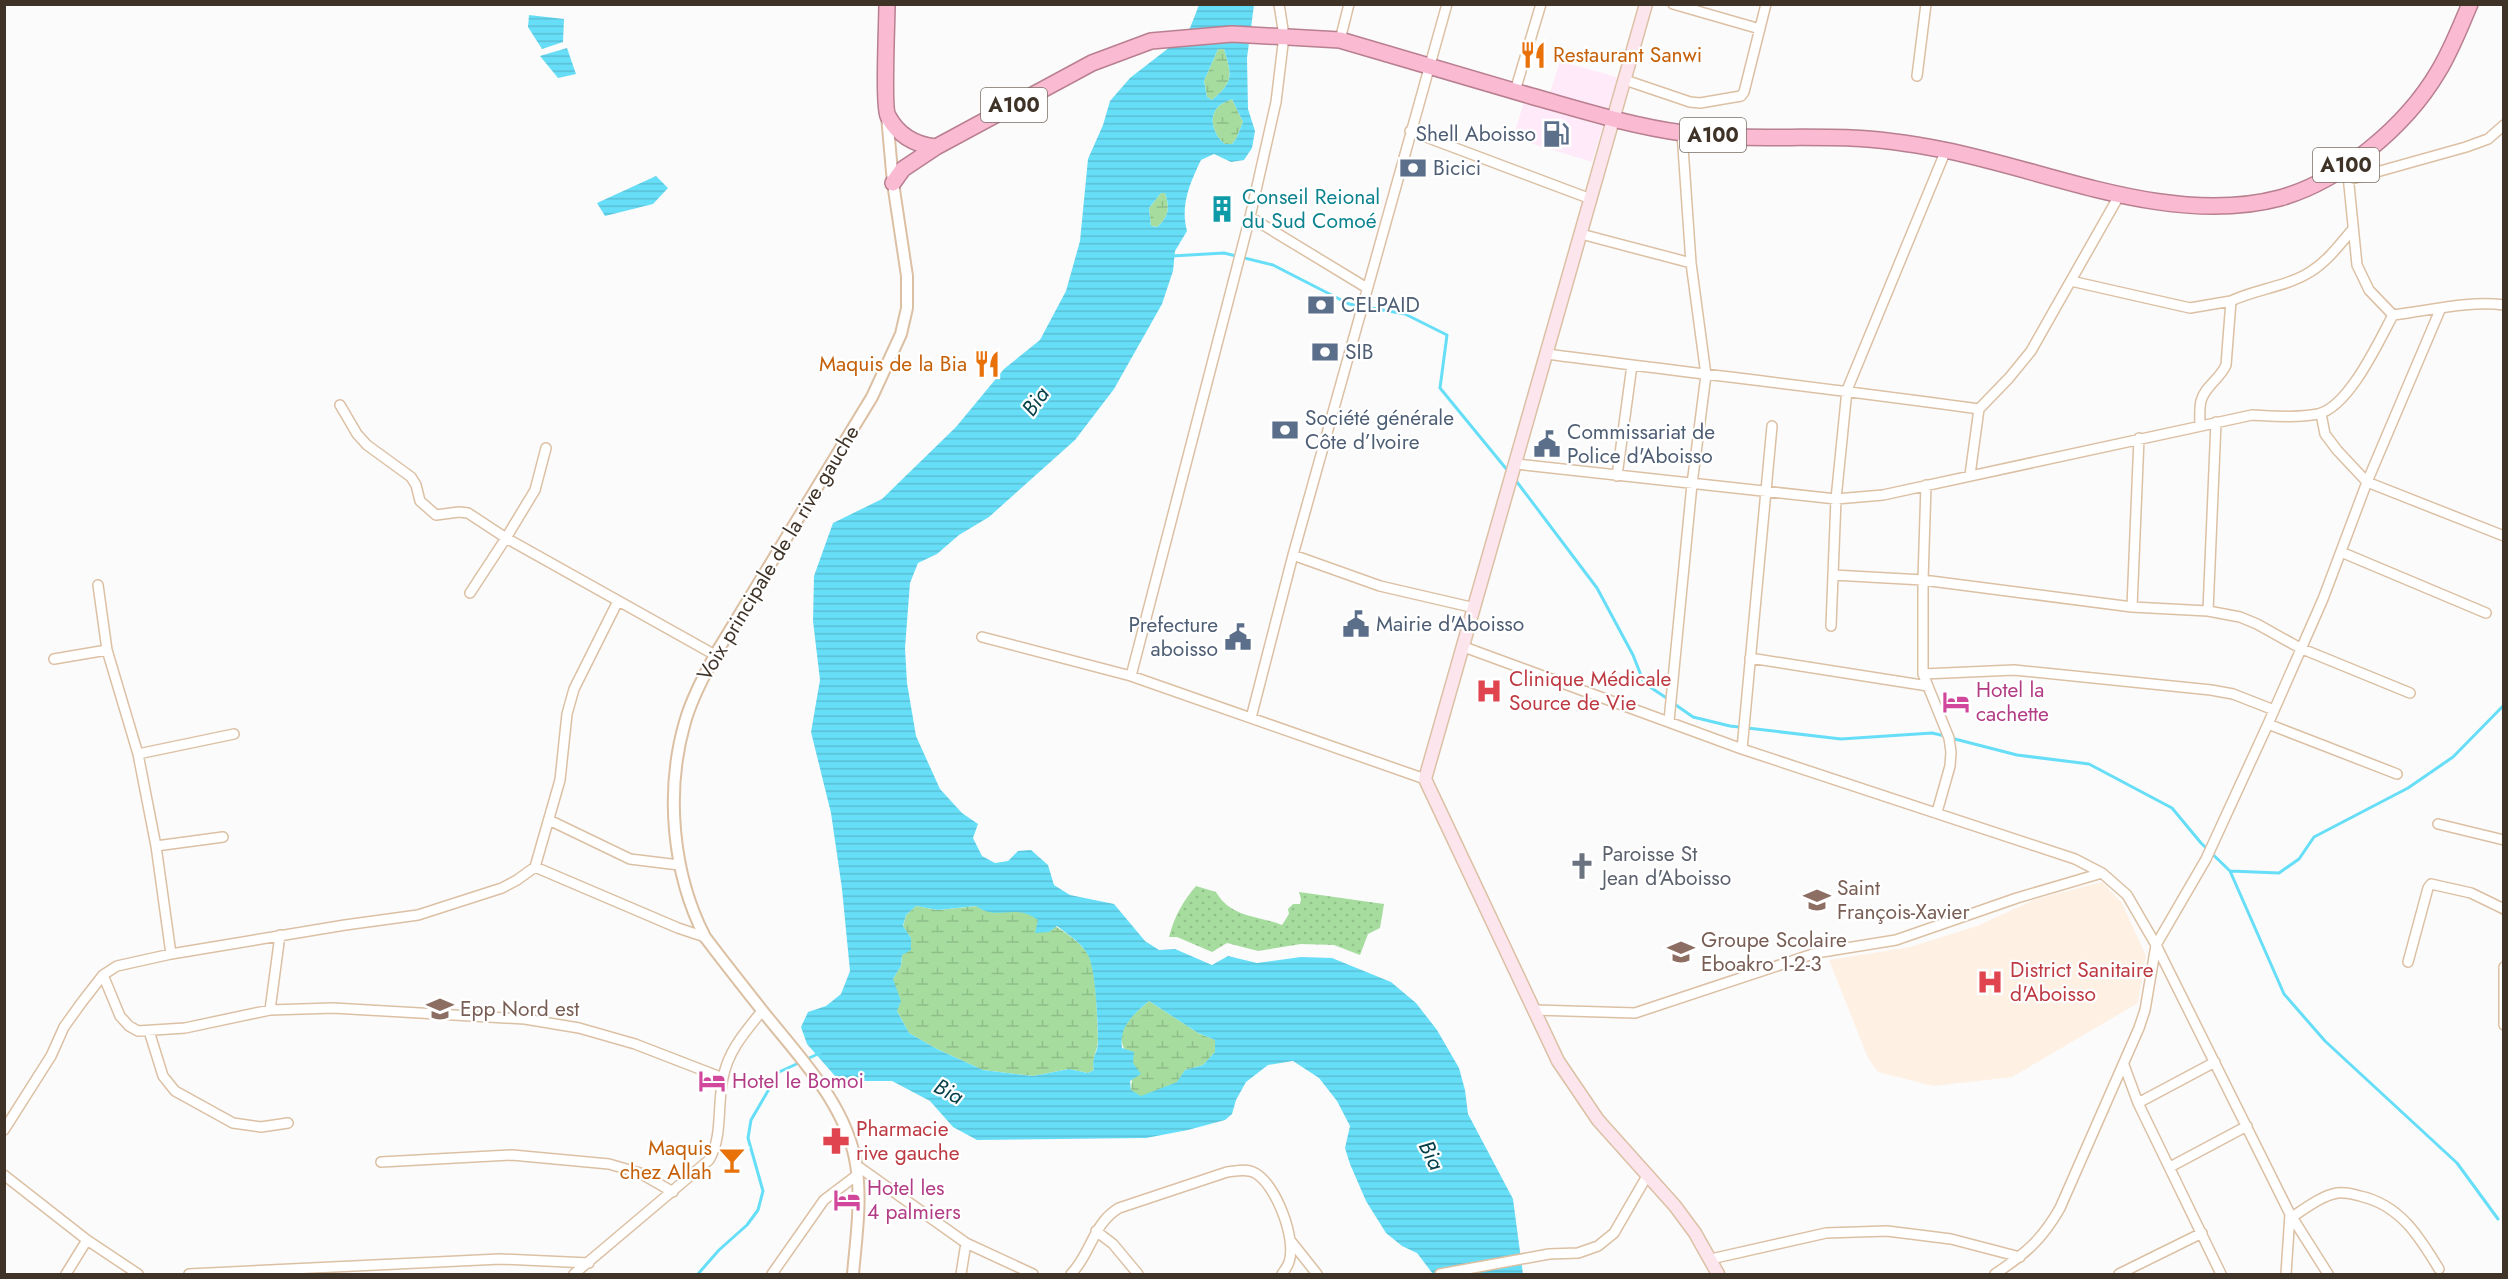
<svg xmlns="http://www.w3.org/2000/svg" width="2508" height="1279" font-family="Jost,sans-serif">
  <style>
    .commercial { fill: #ffeafa }
    .built { fill: #fef0e3 }
    .wetland { fill: url(#wetland-marsh) }
    .park { fill: url(#park-dots) }
    .water { fill: url(#water-rules); fill-rule: evenodd }
    .lines { fill: none; stroke-linecap: round; stroke-linejoin: round }
    .stream { stroke: #67def7; stroke-width: 3 }
    .minor-casing { stroke: #dcc0a4; stroke-width: 12 }
    .tertiary-casing { stroke: #dcc0a4; stroke-width: 14 }
    .secondary-casing { stroke: #dcc0a4; stroke-width: 15 }
    .trunk-casing { stroke: #b87f8f; stroke-width: 18 }
    .minor { stroke: #fff; stroke-width: 9 }
    .tertiary { stroke: #fff; stroke-width: 10 }
    .secondary { stroke: #fde5ee; stroke-width: 12 }
    .trunk { stroke: #fabad2; stroke-width: 15 }
    .labels { text-anchor: middle; dominant-baseline: central; stroke-width: 4.5; stroke-linejoin: round; paint-order: stroke }
    .shield { fill: #fff; stroke: #797068; stroke-width: 1.5 }
    .shield-label { font-size: 20px; font-weight: bold; fill: #3f3328 }
    .food-label { font-size: 21px; fill: #c56008; stroke: #fff; text-anchor: end }
    .service-label { font-size: 21px; fill: #4e5e75; stroke: #fff; text-anchor: start }
    .culture-label { font-size: 21px; fill: #0d838f; stroke: #fff; text-anchor: start }
    .street-label { font-size: 21px; fill: #3f3328; stroke: #fff }
    .health-label { font-size: 21px; fill: #be3a42; stroke: #fff; text-anchor: start }
    .hotel-label { font-size: 21px; fill: #b23c85; stroke: #fff; text-anchor: start }
    .worship-label { font-size: 21px; fill: #5b616d; stroke: #fff; text-anchor: start }
    .education-label { font-size: 21px; fill: #785e54; stroke: #fff; text-anchor: start }
    .water-label { font-size: 22px; font-style: italic; fill: #053f49; stroke: #fff }
  </style>
  <defs>
    <pattern id="wetland-marsh" width="20" height="14" patternUnits="userSpaceOnUse" patternTransform="scale(1.5)"><rect width="20" height="14" fill="#a6dd9f"/><path d="M1 5h8M5 5V1M11 12h8M15 12V8" fill="none" stroke="#90be89"/></pattern>
    <pattern id="park-dots" width="8" height="8" patternUnits="userSpaceOnUse" patternTransform="scale(1.5)"><rect width="8" height="8" fill="#a6dd9f"/><path d="M2 2h.1M6 6h.1" fill="none" stroke="#90be89" stroke-width="1.8" stroke-linecap="round"/></pattern>
    <pattern id="water-rules" width="6" height="5" patternUnits="userSpaceOnUse" patternTransform="scale(1.5)"><rect width="6" height="5" fill="#67def7"/><path d="M0 2.5h6" fill="none" stroke="#5abfd4"/></pattern>
  </defs>
  <rect width="100%" height="100%" fill="#fbfbfb"/>
  <path class="commercial" d="M1560 61 1620 78 1610 114 1549 96Z
    M1524 102 1603 126 1592 162 1513 138Z"/>
  <path class="built" d="M2102 882 2122 903 2146 956 2138 1003 2012 1077 1933 1086 1878 1072 1868 1058 1829 960 1910 947 1977 926 2036 899Z"/>
  <path class="wetland" d="M1218 49H1224C1232 76 1234 81 1212 100L1207 97 1204 81Z
    M1232 99 1243 122 1236 139 1232 144H1225C1214 136 1207 117 1219 106 1222 103 1228 101 1232 99Z
    M1161 193H1165C1170 207 1169 217 1157 227L1151 226 1149 208Z
    M916 906 938 910 977 906C994 920 1014 904 1029 914 1038 919 1050 922 1058 928 1068 934 1084 946 1089 956 1097 975 1097 1018 1098 1039 1098 1051 1091 1058 1094 1070L1088 1073 1069 1069 1033 1076 983 1070 937 1049 909 1033 897 1011 893 979 901 966 902 955 911 938 903 927 906 915Z
    M1149 1001 1198 1033 1215 1040V1052L1203 1065 1185 1070 1178 1082 1141 1097 1131 1091 1133 1063C1110 1033 1124 1023 1149 1001Z"/>
  <path class="park" d="M1196 886 1216 892C1231 918 1257 915 1282 925L1289 914 1288 909 1293 904H1300L1301 899 1299 892 1384 904 1380 928 1368 934 1360 955 1334 945 1301 944 1258 951 1227 943 1212 952 1177 937H1169C1174 917 1183 901 1196 886Z"/>
  <path class="water" d="M1199 5H1254L1247 58 1248 109 1255 131 1252 148 1244 160 1231 162 1214 154 1201 160C1190 183 1180 205 1187 231L1175 251 1173 271 1162 304 1114 389 1075 440 989 517 959 535 937 554 918 563 910 583 905 648 907 683 916 736 940 789 962 813 978 824 973 838 982 856 995 863 1008 861 1018 851 1031 850 1048 865 1054 885 1070 895 1114 904 1145 941 1159 950 1175 949 1212 965 1228 956 1257 963 1301 957 1332 958 1391 982 1416 1003 1437 1030 1459 1068 1465 1090 1468 1114 1513 1199 1523 1274H1433L1417 1253 1402 1246 1386 1233 1366 1201 1350 1164 1345 1148 1350 1126 1337 1101 1319 1078 1293 1061 1268 1065 1246 1082 1236 1100 1232 1114 1225 1120 1188 1130 1146 1138 977 1140 953 1127 930 1101 892 1081H854L835 1076 807 1044 801 1027 808 1012 826 1006 841 994 850 971 842 889 831 813 811 732 820 680 813 621 814 576 833 523 882 499 956 427 1004 369 1040 340 1066 291 1080 241 1088 159 1103 125 1110 101 1130 78 1166 50 1190 28ZM1218 49H1224C1232 76 1234 81 1212 100L1207 97 1204 81ZM1232 99 1243 122 1236 139 1232 144H1225C1214 136 1207 117 1219 106 1222 103 1228 101 1232 99ZM1161 193H1165C1170 207 1169 217 1157 227L1151 226 1149 208ZM916 906 938 910 976 906C997 922 1014 902 1038 920L1035 933 1049 932 1057 926C1067 934 1082 943 1088 955 1096 969 1098 1026 1098 1043 1097 1055 1091 1057 1094 1070L1088 1073 1069 1069 1033 1076 983 1070 937 1049 909 1033 897 1011 901 1001 893 979 901 966 902 955 911 950V938L903 926 906 915ZM1149 1001 1198 1033 1215 1040V1052L1203 1065 1185 1070 1177 1082 1141 1096 1131 1090 1130 1081 1141 1074 1133 1063 1134 1052 1122 1048C1119 1026 1133 1015 1149 1001Z
    M529 15 564 19 563 42 542 49 528 27Z
    M567 48 576 74 558 78 540 56Z
    M656 176 668 188 653 204 605 216 597 203Z"/>
  <g class="lines">
    <path class="stream" d="M1172 256 1224 253 1273 265 1349 304 1405 314 1447 335 1440 388 1508 471
      M1514 478 1597 588 1633 655 1644 683 1668 699
      M1673 703 1693 717 1730 726 1841 739 1932 733 1945 736
      M1951 738 2017 755 2089 764 2172 808 2201 843 2230 871 2284 994 2325 1041 2457 1163 2498 1219
      M2230 871 2279 873 2299 859 2314 837 2408 788 2453 757 2504 705
      M807 1059 820 1053
      M698 1274 719 1250 747 1225 758 1210 763 1191 748 1138 751 1120 779 1072 801 1062"/>
    <defs>
      <path id="minor" d="M1673 4 1760 29
        M1340 40 1349 4
        M1917 76 1926 4
        M1625 80 1690 102 1700 103 1741 96 1744 92 1766 4
        M1515 91 1541 4
        M1410 131 1591 199
        M2347 165 2357 265 2369 290 2393 315C2428 311 2470 300 2504 305
        M2348 180 2466 147 2488 139 2504 125
        M1250 217 1367 288
        M1581 234 1691 263
        M2071 281 2190 308 2231 301
        M1547 354C1691 373 1835 389 1979 409
        M340 405 357 434 367 445 411 477 416 485 420 501 436 515 459 512 468 513 506 538 715 655
        M2321 414 2325 434 2337 450 2367 482 2504 536
        M2200 426C2200 418 2199 409 2201 401 2205 386 2220 379 2226 365L2231 301C2256 289 2286 287 2310 272 2328 261 2340 244 2353 229
        M1516 464 1836 499 1883 495 2252 415C2274 416 2297 418 2318 414 2349 407 2379 341 2393 315
        M1970 475 1979 409 2009 378 2031 351 2120 194
        M1617 476 1632 365
        M1926 485 1923 580V674L1949 738 1951 752 1950 766 1937 812
        M2341 552 2486 613
        M1293 555 1380 586 1475 608
        M1833 575 1923 580 2132 607 2208 611 2240 617 2257 624 2300 648 2410 693
        M98 585 107 650 138 754 156 846 171 954
        M470 593 506 538 535 490 546 448
        M2132 607 2139 438
        M2208 611 2216 422
        M1831 626 1836 499 1847 390 1946 150
        M982 637 1131 676 1425 779
        M1464 647 1742 749 2075 859 2102 873 2127 895 2156 945 2290 1214 2328 1274
        M1750 658 1928 686
        M54 659 107 650
        M1923 674 2014 670 2211 690 2233 694 2274 710
        M1131 676 1250 217 1276 102 1284 36 1279 4
        M1251 718 1293 555 1447 4
        M1669 721 1692 484 1706 375 1691 263 1682 133
        M2268 724 2397 774
        M1742 749 1772 426
        M138 754 234 734
        M549 820 630 859 679 865
        M2438 824 2504 840
        M156 846 223 837
        M535 867 678 928 705 937
        M2408 962 2428 888 2431 884 2471 893 2504 909
        M2504 967V1025
        M103 975 120 1016 129 1026 138 1031 185 1028 270 1010 333 1008 525 1019 579 1028 635 1044 723 1078
        M270 1010 280 935
        M1535 1010 1635 1013 1816 953 1896 940 2017 898 2102 873
        M149 1031 163 1076 175 1091 233 1123 261 1127 288 1123
        M2124 1065 2138 1103 2221 1274
        M2138 1103 2215 1062
        M4 1130 51 1056 64 1027 82 1002 103 975 117 966 171 954 345 925 418 915 502 888 517 880 535 867 560 780 567 714 574 689 618 601
        M381 1162 512 1155 609 1164 640 1173 673 1192
        M856 1165 966 1243 1033 1274
        M2170 1167 2247 1126
        M4 1175 87 1240 138 1274
        M2292 1217C2306 1208 2321 1196 2337 1193 2345 1192 2353 1194 2360 1196 2400 1205 2419 1236 2439 1269
        M1096 1231 1113 1244 1138 1274
        M1290 1240 1317 1274
        M1711 1259 1826 1233 1887 1231 1951 1239 2020 1257
        M66 1274 87 1240
        M189 1274 500 1259 589 1263
        M574 1274 709 1160C723 1137 717 1105 723 1078 728 1051 745 1032 762 1011
        M772 1274 824 1200 857 1175
        M961 1274 966 1243
        M1071 1274C1091 1254 1093 1223 1119 1208L1227 1172C1236 1171 1247 1168 1255 1173 1276 1184 1297 1240 1289 1262 1288 1266 1284 1271 1282 1274
        M1440 1274 1549 1254 1578 1253 1598 1246 1614 1233 1647 1176
        M1995 1274C2025 1254 2042 1240 2060 1208L2139 1028 2145 1010 2156 945 2206 859 2268 724 2323 599 2367 482 2440 310
        M2119 1274 2202 1233
        M2286 1274 2290 1214"/>
      <path id="tertiary" d="M853 1274C856 1239 862 1200 856 1164 846 1103 798 1056 761 1009 742 985 723 961 705 937 672 873 665 791 685 722 692 698 704 676 715 655L872 397 901 334 907 308V276L893 183 887 116"/>
      <path id="secondary" d="M1646 4 1425 779 1558 1061 1598 1120 1675 1206 1695 1233 1718 1274"/>
      <path id="trunk" d="M887 4C887 21 883 107 888 116 898 135 915 145 936 147L1092 63 1151 41 1232 34 1340 40C1403 58 1467 77 1531 96 1581 110 1631 126 1683 133 1739 140 1795 136 1851 138 1882 139 1913 144 1944 150 2050 171 2171 227 2280 198 2341 181 2406 126 2438 72 2451 51 2460 27 2470 4
        M893 183 903 169 936 147"/>
    </defs>
    <use href="#minor" class="minor-casing"/>
    <use href="#tertiary" class="tertiary-casing"/>
    <use href="#secondary" class="secondary-casing"/>
    <use href="#trunk" class="trunk-casing"/>
    <use href="#minor" class="minor"/>
    <use href="#tertiary" class="tertiary"/>
    <use href="#secondary" class="secondary"/>
    <use href="#trunk" class="trunk"/>
  </g>
  <defs>
    <symbol id="restaurant-bare" viewBox="-9 -9 18 18"><path d="M-5-6h1v4h1v-4h1v4h1v-4h1v5L-1.5 .5V6h-2V.5L-5-1ZM5-6V6H3V1.5H1.5Q1.5-4 5-6Z" fill="#e8710a" stroke="#fff" stroke-width="2.5" paint-order="stroke"/></symbol>
    <symbol id="fuel-bare" viewBox="-9 -9 18 18"><path d="M-5.5-6h7V0h2V4h1.3V-2.5L3-4.5l.8-.8L6-3V5H2.5V1h-1V6h-7ZM-4.2-4.7v3.2H.2V-4.7Z" fill="#5c6f8a" stroke="#fff" stroke-width="2.5" paint-order="stroke"/></symbol>
    <symbol id="bank-bare" viewBox="-9 -9 18 18"><path d="M-6-4H6V4H-6ZM0-2.3a2.3 2.3 0 1 0 0 4.6a2.3 2.3 0 1 0 0-4.6Z" fill="#5c6f8a" stroke="#fff" stroke-width="2.5" paint-order="stroke"/></symbol>
    <symbol id="building-bare" viewBox="-9 -9 18 18"><path d="M-4-6H4V6H1V3H-1V6H-4ZM-2.5-4.3h1.7v1.8h-1.7ZM.8-4.3h1.7v1.8H.8ZM-2.5-1h1.7V.8h-1.7ZM.8-1h1.7V.8H.8Z" fill="#0f9aa8" stroke="#fff" stroke-width="2.5" paint-order="stroke"/></symbol>
    <symbol id="civic-bare" viewBox="-9 -9 18 18"><path d="M-.6-6.5H3V-4.5H.6V-3L4-1V1h2V6H-6V1h2V-1L-.6-3ZM-1.2 2.5V6h2.4V2.5Z" fill="#5c6f8a" stroke="#fff" stroke-width="2.5" paint-order="stroke"/></symbol>
    <symbol id="hospital-bare" viewBox="-9 -9 18 18"><path d="M-5-5h3v3.5h4V-5h3V5h-3V1.5h-4V5h-3Z" fill="#e0444e" stroke="#fff" stroke-width="2.5" paint-order="stroke"/></symbol>
    <symbol id="hotel-bare" viewBox="-9 -9 18 18"><path d="M-6-4.5h1.5V1H6V5H4.5V3h-9V5H-6ZM-4 0a1.8 1.8 0 1 1 3.6 0ZM.5 0V-2.5h3Q6-2.5 6 0Z" fill="#d1479c" stroke="#fff" stroke-width="2.5" paint-order="stroke"/></symbol>
    <symbol id="church-bare" viewBox="-9 -9 18 18"><path d="M-1.2-6h2.4v3.5h3.3v2.4h-3.3V6h-2.4V-.1h-3.3v-2.4h3.3Z" fill="#6b7280" stroke="#fff" stroke-width="2.5" paint-order="stroke"/></symbol>
    <symbol id="school-bare" viewBox="-9 -9 18 18"><path d="M0-5L7-2L0 1L-7-2ZM-4 1L0 2.5L4 1V4Q0 6-4 4Z" fill="#8d6e63" stroke="#fff" stroke-width="2.5" paint-order="stroke"/></symbol>
    <symbol id="pharmacy-bare" viewBox="-9 -9 18 18"><path d="M-2-6h4v4h4v4h-4v4h-4v-4h-4v-4h4Z" fill="#e0444e" stroke="#fff" stroke-width="2.5" paint-order="stroke"/></symbol>
    <symbol id="bar-bare" viewBox="-9 -9 18 18"><path d="M-6-5H6L.8 .8V4.5H3.5V6h-7V4.5H-.8V.8Z" fill="#e8710a" stroke="#fff" stroke-width="2.5" paint-order="stroke"/></symbol>
  </defs>
  <g fill-rule="evenodd">
    <use href="#restaurant-bare" x="1514" y="36" width="38" height="38"/>
    <use href="#fuel-bare" x="1537" y="115" width="38" height="38"/>
    <use href="#bank-bare" x="1394" y="149" width="38" height="38"/>
    <use href="#building-bare" x="1203" y="190" width="38" height="38"/>
    <use href="#bank-bare" x="1302" y="286" width="38" height="38"/>
    <use href="#bank-bare" x="1306" y="333" width="38" height="38"/>
    <use href="#restaurant-bare" x="968" y="345" width="38" height="38"/>
    <use href="#bank-bare" x="1266" y="411" width="38" height="38"/>
    <use href="#civic-bare" x="1528" y="425" width="38" height="38"/>
    <use href="#civic-bare" x="1337" y="605" width="38" height="38"/>
    <use href="#civic-bare" x="1219" y="618" width="38" height="38"/>
    <use href="#hospital-bare" x="1470" y="672" width="38" height="38"/>
    <use href="#hotel-bare" x="1937" y="683" width="38" height="38"/>
    <use href="#church-bare" x="1563" y="847" width="38" height="38"/>
    <use href="#school-bare" x="1798" y="881" width="38" height="38"/>
    <use href="#school-bare" x="1662" y="933" width="38" height="38"/>
    <use href="#hospital-bare" x="1971" y="963" width="38" height="38"/>
    <use href="#school-bare" x="421" y="990" width="38" height="38"/>
    <use href="#hotel-bare" x="693" y="1062" width="38" height="38"/>
    <use href="#pharmacy-bare" x="817" y="1122" width="38" height="38"/>
    <use href="#bar-bare" x="713" y="1141" width="38" height="38"/>
    <use href="#hotel-bare" x="828" y="1181" width="38" height="38"/>
  </g>
  <g class="labels">
    <g class="shield">
      <rect x="981" y="88" width="66" height="34" rx="4.5"/>
      <rect x="1680" y="118" width="66" height="34" rx="4.5"/>
      <rect x="2313" y="148" width="66" height="34" rx="4.5"/>
    </g>
    <g class="shield-label">
      <text x="1014" y="105">A100</text>
      <text x="1713" y="135">A100</text>
      <text x="2346" y="165">A100</text>
    </g>
    <g class="food-label">
      <text x="1553" y="55" text-anchor="start">Restaurant Sanwi</text>
      <text x="967" y="364">Maquis de la Bia</text>
      <text x="712" y="1148">Maquis<tspan x="712" dy="24">chez Allah</tspan></text>
    </g>
    <g class="service-label">
      <text x="1536" y="134" text-anchor="end">Shell Aboisso</text>
      <text x="1433" y="168">Bicici</text>
      <text x="1341" y="305">CELPAID</text>
      <text x="1345" y="352">SIB</text>
      <text x="1305" y="418">Société générale<tspan x="1305" dy="24">Côte d’Ivoire</tspan></text>
      <text x="1567" y="432">Commissariat de<tspan x="1567" dy="24">Police d'Aboisso</tspan></text>
      <text x="1376" y="624">Mairie d'Aboisso</text>
      <text x="1218" y="625" text-anchor="end">Prefecture<tspan x="1218" dy="24">aboisso</tspan></text>
    </g>
    <g class="culture-label">
      <text x="1242" y="197">Conseil Reional<tspan x="1242" dy="24">du Sud Comoé</tspan></text>
    </g>
    <g class="street-label">
      <text transform="translate(778 553) rotate(-59)">Voix principale de la rive gauche</text>
    </g>
    <g class="health-label">
      <text x="1509" y="679">Clinique Médicale<tspan x="1509" dy="24">Source de Vie</tspan></text>
      <text x="2010" y="970">District Sanitaire<tspan x="2010" dy="24">d'Aboisso</tspan></text>
      <text x="856" y="1129">Pharmacie<tspan x="856" dy="24">rive gauche</tspan></text>
    </g>
    <g class="hotel-label">
      <text x="1976" y="690">Hotel la<tspan x="1976" dy="24">cachette</tspan></text>
      <text x="732" y="1081">Hotel le Bomoi</text>
      <text x="867" y="1188">Hotel les<tspan x="867" dy="24">4 palmiers</tspan></text>
    </g>
    <g class="worship-label">
      <text x="1602" y="854">Paroisse St<tspan x="1602" dy="24">Jean d'Aboisso</tspan></text>
    </g>
    <g class="education-label">
      <text x="1837" y="888">Saint<tspan x="1837" dy="24">François-Xavier</tspan></text>
      <text x="1701" y="940">Groupe Scolaire<tspan x="1701" dy="24">Eboakro 1-2-3</tspan></text>
      <text x="460" y="1009">Epp Nord est</text>
    </g>
    <g class="water-label">
      <text transform="translate(1035 401) rotate(-54)">Bia</text>
      <text transform="translate(949 1091) rotate(28)">Bia</text>
      <text transform="translate(1432 1155) rotate(64)">Bia</text>
    </g>
  </g>
  <rect width="2508" height="1279" fill="none" stroke="#3f3328" stroke-width="12"/>
</svg>
